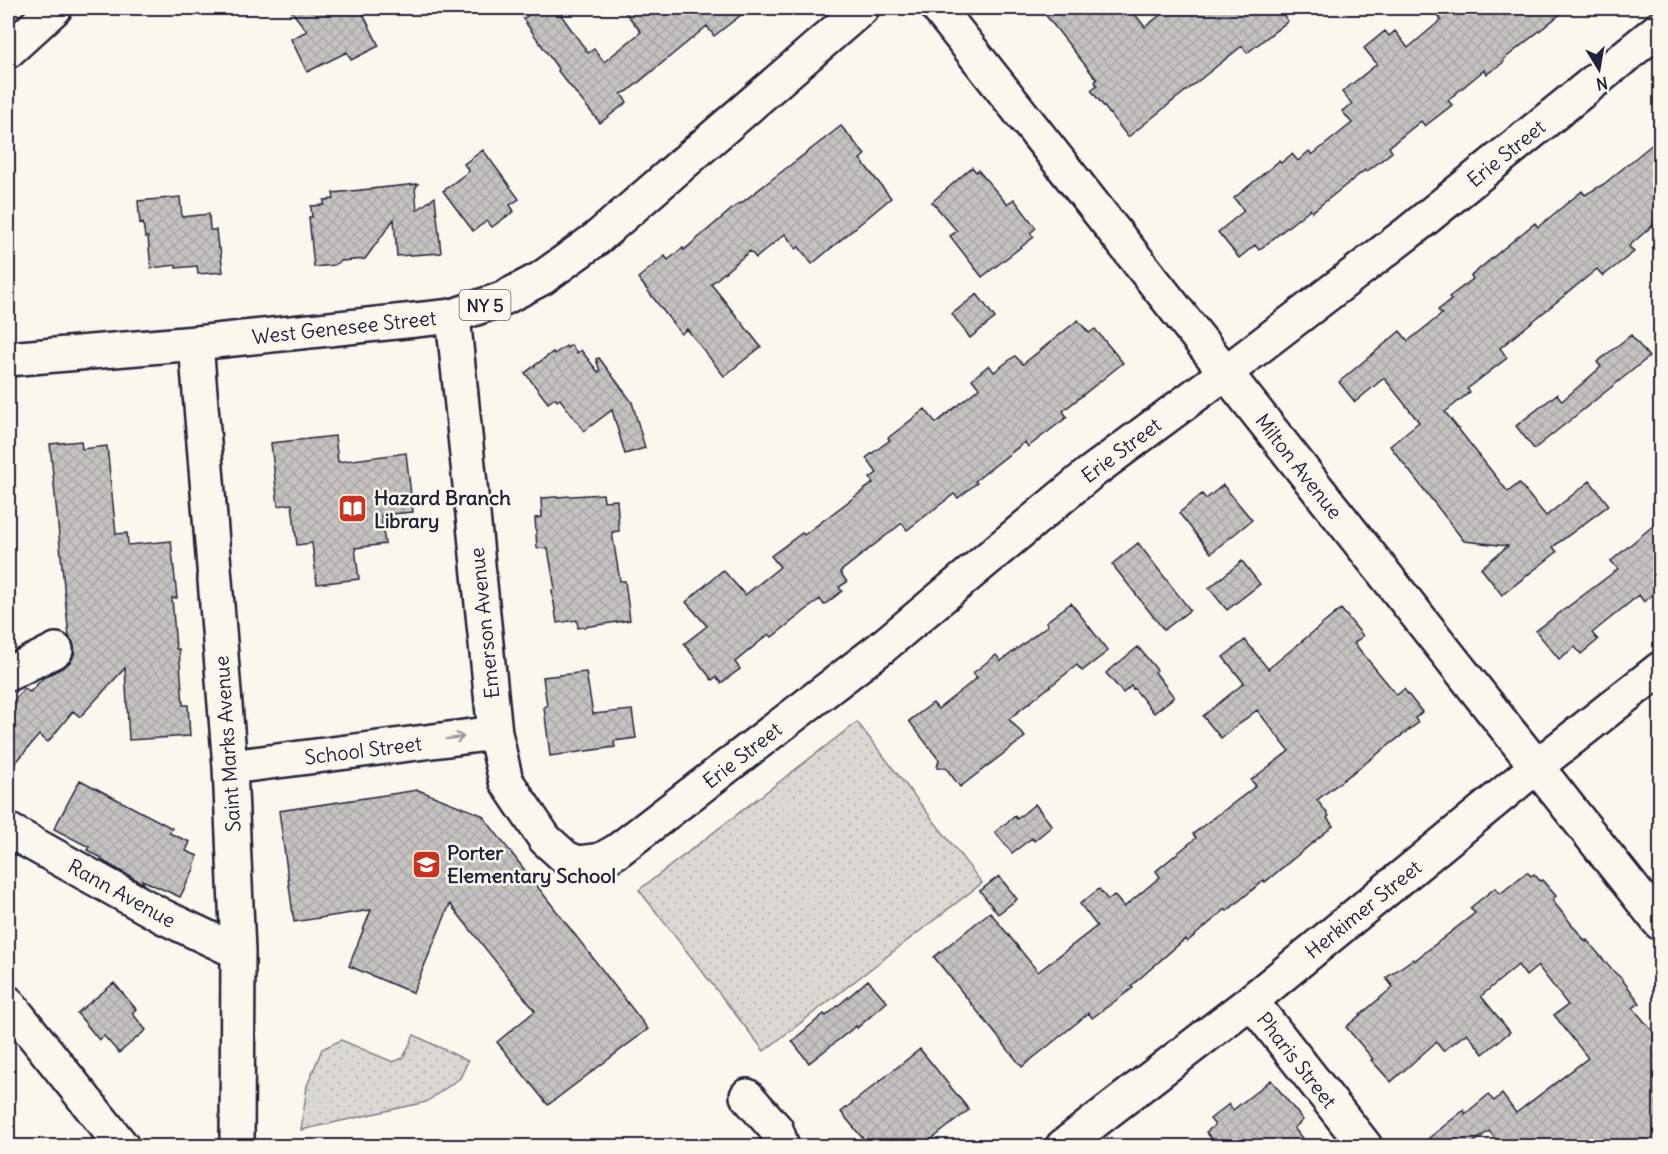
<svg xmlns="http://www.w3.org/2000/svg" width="1668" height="1154" font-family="Delius,sans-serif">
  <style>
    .park { fill: url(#park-dots); stroke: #7e7d87; stroke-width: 1.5 }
    .building { fill: url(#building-cross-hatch); stroke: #22223b; stroke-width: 1.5 }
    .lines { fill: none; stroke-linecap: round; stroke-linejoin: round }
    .minor-casing { stroke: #22223b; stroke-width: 38 }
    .major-casing { stroke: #22223b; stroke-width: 38 }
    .minor { stroke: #fbf7ec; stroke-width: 33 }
    .major { stroke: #fbf7ec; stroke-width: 33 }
    .oneway { stroke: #99979c }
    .labels { text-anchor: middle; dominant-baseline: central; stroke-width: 5; stroke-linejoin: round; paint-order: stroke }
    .shield { fill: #fbf7ec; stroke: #636270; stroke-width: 1.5 }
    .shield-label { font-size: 18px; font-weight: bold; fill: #22223b }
    .street-label { font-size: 20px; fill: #22223b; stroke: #fbf7ec }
    .poi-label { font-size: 20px; font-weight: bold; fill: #22223b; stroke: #fbf7ec; text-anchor: start }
  </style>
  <defs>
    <pattern id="park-dots" width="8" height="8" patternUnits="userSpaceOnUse" patternTransform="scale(1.5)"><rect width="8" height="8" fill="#dbd8d3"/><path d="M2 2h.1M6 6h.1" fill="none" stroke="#bcb9b6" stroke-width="1.8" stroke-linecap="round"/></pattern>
    <pattern id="building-cross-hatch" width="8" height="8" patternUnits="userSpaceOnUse" patternTransform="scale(1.5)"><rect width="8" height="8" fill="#c6c2c0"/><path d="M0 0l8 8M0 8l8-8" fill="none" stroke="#aaa6a6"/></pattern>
  </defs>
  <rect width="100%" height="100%" fill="#fbf7ec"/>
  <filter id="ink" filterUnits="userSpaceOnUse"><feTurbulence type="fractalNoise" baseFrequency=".0167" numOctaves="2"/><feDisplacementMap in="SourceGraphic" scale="12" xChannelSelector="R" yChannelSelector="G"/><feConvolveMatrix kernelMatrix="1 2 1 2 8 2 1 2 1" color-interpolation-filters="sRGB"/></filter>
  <g filter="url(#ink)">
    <path class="park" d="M857 722 982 883 764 1051 639 890Z
      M414 1035 468 1061 460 1078 426 1102 301 1130 307 1086 322 1049 341 1040 393 1062 403 1058Z"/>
    <path class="building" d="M289 8H360L379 46 351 60 347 52 307 72 291 39 307 31Z
      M539 8H556L588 53 594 49 604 62 641 32 622 8H750L714 36 707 26 628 91 621 94 627 102 600 123 558 71 559 70 523 19Z
      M1040 8H1130L1145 27 1169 8H1278L1288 21 1247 53 1242 46 1128 137 1091 90 1097 85 1095 82 1097 80Z
      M1432 8H1568L1503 60 1504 62 1487 74 1484 70 1448 100 1452 105 1425 126 1421 121 1389 147 1392 152 1366 172 1365 170 1312 212 1310 209 1259 250 1255 245 1239 258 1218 232 1244 211 1234 198 1279 161 1281 163 1292 154 1298 161 1309 151 1312 155 1352 123 1342 111 1352 104 1342 92 1377 64 1364 48 1385 31 1389 36 1395 31 1408 48 1441 20Z
      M841 126 865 155 860 159 891 198 812 264 799 247 796 249 785 234 756 258 750 251 711 284 761 347 724 376 687 329 681 334 638 278 665 256 668 260 683 248 684 250 739 203 740 204Z
      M1660 138V219L1629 246 1634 252 1603 276 1597 269 1500 348 1507 358 1467 389 1470 392 1445 412 1508 492 1519 483 1546 516 1590 481 1609 505 1553 547 1557 552 1502 595 1481 568 1508 546 1464 541 1390 446 1419 422 1384 378 1355 402 1339 382 1400 331 1408 341 1442 314 1438 310 1451 300 1449 297 1473 279 1471 276 1509 244 1535 223 1538 227 1582 191 1585 195 1604 184Z
      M483 150 519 199 510 205 514 211 492 227 487 221 473 231 443 191 469 171 464 164Z
      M972 167 976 172 978 170 1007 204 1014 199 1036 228 1030 233 1034 237 982 277 950 236 957 231 932 202Z
      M418 184 415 189 417 210 435 197 441 253 397 256 394 219 365 259 341 261 334 265 314 267 309 217H312L311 206 324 205V200L334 199 333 193Z
      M180 197 182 217 209 214 210 230H216L218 248H220L223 272 198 274 197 266 176 268V265L151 268 148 237H145L143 223 140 224 138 201Z
      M977 294 995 318 970 338 952 314Z
      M1078 320 1089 333 1095 329 1123 363 1063 411 1067 417 1028 447 1025 442 975 481 977 483 958 498 954 494 907 530 902 523 840 572 847 582 839 587 842 591 824 605 820 599 772 637 769 634 735 662 740 669 721 683 716 677 712 680 684 644 707 626 686 602 723 570 745 595 780 567 771 556 802 533 804 535 873 483 870 478 877 473 866 458 890 440 888 438 925 409 936 423 979 388 972 379 989 365 994 372 1015 356 1023 364Z
      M1631 335 1649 357 1534 449 1516 426 1557 394 1562 401 1601 367 1597 362Z
      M571 345 577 353 581 350 598 372 600 371 596 359 599 358 632 402 645 448 625 454 612 410 584 431 560 399 557 401 555 398 548 403 525 373 553 352 554 354 566 346 567 348Z
      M335 436 338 462 406 453 413 512 381 515 385 544 355 548 359 579 317 584 312 543 297 545 292 504 278 506 271 443Z
      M81 441 82 449 107 446 116 534 127 533 128 545 171 541 177 598H172L176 649H179L183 705H188L190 736 129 740 125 668 80 717 73 711 48 742 39 735 8 772V709L24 688 30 692 43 678 64 667 71 661 75 652 73 642 69 637 50 444Z
      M1223 485 1252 520 1211 553 1179 513 1202 494 1206 499Z
      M603 494 604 501 617 500 619 531 612 532 620 581H625L630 620 578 628 577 620 557 623 552 590 555 589 548 549 537 548 535 518 542 517 541 498Z
      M1660 520V588L1644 602 1639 595 1592 633 1598 640 1581 654 1575 647 1559 659 1536 631 1618 569 1611 561Z
      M1138 543 1190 610 1164 630 1112 564Z
      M1242 561 1260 584 1227 610 1209 588Z
      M1071 603 1108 651 1082 671 1077 665 1009 719 1025 737 960 787 946 768H937L939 760 909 721 933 703 938 709 977 678 973 673 996 655 1001 661 1048 625 1046 622Z
      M1341 609 1363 636 1354 643 1397 695 1404 689 1422 712 1415 718 1418 723 1317 800 1329 816 1327 818 1333 826 1265 882 1264 880 1227 911 1226 909 1187 942 1185 939 1131 986 1133 988 1092 1018 1089 1013 1022 1067 934 957 990 912 1038 972 1097 926 1080 904 1099 889 1108 900 1114 895 1124 907 1160 877 1156 871 1196 838 1193 834 1256 786 1251 780 1289 751 1257 710 1221 738 1203 716 1244 683 1223 657 1245 640 1268 669Z
      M1138 647 1157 670 1155 672 1174 697 1154 713 1134 688 1133 689 1131 686 1123 693 1106 673Z
      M586 672 593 714 632 710 636 738 614 741 615 747 550 756 544 707 547 706 543 677Z
      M80 780 172 828 169 833 190 842 186 851 198 856 194 866 195 867 180 897 142 880 144 884 101 860 102 858 87 850 89 847 54 829Z
      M418 790 482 815 648 1029 548 1105 497 1042 535 1011 450 904 413 993 349 966 371 910 294 922 279 811Z
      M1035 804 1052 826 1034 841 1032 838 1012 853 995 832 1015 816 1017 819Z
      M1527 872 1531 876 1534 874 1540 881 1542 880 1556 896 1552 900 1586 942 1587 940 1612 970 1621 978 1640 1003 1633 1008 1660 1040V1146H1501L1489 1131 1469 1146H1419L1464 1110 1465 1114 1488 1095 1494 1101 1502 1094 1516 1113 1588 1058 1554 1015 1568 1005 1538 966 1526 976 1518 965 1481 996 1510 1032 1483 1054 1467 1033 1443 1051 1436 1042 1391 1082 1371 1060 1373 1059 1346 1027 1393 987 1386 978 1413 959 1414 961 1475 913 1470 908 1495 888 1500 894Z
      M999 876 1017 899 998 914 980 891Z
      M868 980 887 1002 857 1028 856 1026 809 1063 792 1041 824 1014 826 1016Z
      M114 983 136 1009 132 1013 146 1030 119 1053 104 1036 99 1040 77 1013Z
      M920 1049 969 1110 923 1146H869L841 1112Z
      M1271 1080 1303 1120 1294 1128 1308 1146H1218L1206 1132 1215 1125 1210 1119 1229 1104 1233 1110Z"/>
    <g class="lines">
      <defs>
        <path id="minor" d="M938 8 1660 923
          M8 51 55 8
          M453 316 495 733 506 781 545 839 566 858 578 863 601 860 617 851 881 648 1089 474 1225 373 1409 232 1660 28
          M196 343 230 767 238 952 237 1146
          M8 674 56 650
          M230 767 495 733
          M8 830 164 917 238 952
          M1251 1001 1365 1146
          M8 1003 122 1146
          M747 1096 776 1129 782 1146
          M1063 1146 1251 1001 1537 766 1660 669"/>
        <path id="major" d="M8 359 196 343 453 316 502 299 542 278 596 239 862 8"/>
      </defs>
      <use href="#minor" class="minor-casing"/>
      <use href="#major" class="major-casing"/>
      <use href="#minor" class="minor"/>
      <use href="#major" class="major"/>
    </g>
    <defs><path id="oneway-shaft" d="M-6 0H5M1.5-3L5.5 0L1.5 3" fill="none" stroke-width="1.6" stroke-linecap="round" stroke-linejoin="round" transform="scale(1.5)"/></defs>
    <use class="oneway" href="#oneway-shaft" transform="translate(455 738) rotate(-7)"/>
  </g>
  <defs>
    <symbol id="library-square" viewBox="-11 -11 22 22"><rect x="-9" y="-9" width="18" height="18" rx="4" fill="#c8321e" stroke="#fbf7ec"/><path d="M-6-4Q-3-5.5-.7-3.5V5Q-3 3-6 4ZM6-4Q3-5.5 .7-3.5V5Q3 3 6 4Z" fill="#fff"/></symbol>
    <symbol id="school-square" viewBox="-11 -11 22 22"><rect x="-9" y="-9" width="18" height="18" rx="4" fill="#c8321e" stroke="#fbf7ec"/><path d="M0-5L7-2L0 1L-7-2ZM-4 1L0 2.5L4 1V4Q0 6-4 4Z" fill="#fff"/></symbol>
  </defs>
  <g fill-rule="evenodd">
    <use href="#library-square" x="336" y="492" width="33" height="33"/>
    <use href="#school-square" x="410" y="848" width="33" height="33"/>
  </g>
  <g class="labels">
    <rect class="shield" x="459.5" y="290" width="51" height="30" rx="4.5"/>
    <g class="shield-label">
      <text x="485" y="305">NY 5</text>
    </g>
    <g class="street-label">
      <text transform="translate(1506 153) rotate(-39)">Erie Street</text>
      <text transform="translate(344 327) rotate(-6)">West Genesee Street</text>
      <text transform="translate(1121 450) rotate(-37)">Erie Street</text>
      <text transform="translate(1299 466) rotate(52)">Milton Avenue</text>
      <text transform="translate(484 623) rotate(-96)">Emerson Avenue</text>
      <text transform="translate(227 744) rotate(-94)">Saint Marks Avenue</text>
      <text transform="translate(363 750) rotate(-7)">School Street</text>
      <text transform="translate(742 755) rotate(-38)">Erie Street</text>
      <text transform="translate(122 893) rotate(29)">Rann Avenue</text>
      <text transform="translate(1363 909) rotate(-39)">Herkimer Street</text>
      <text transform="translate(1297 1060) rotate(52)">Pharis Street</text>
    </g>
    <g class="poi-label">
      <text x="374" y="497">Hazard Branch<tspan x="374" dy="23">Library</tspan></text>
      <text x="447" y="852">Porter<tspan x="447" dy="23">Elementary School</tspan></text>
    </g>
  </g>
  <rect width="1668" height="1154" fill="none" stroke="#fbf7ec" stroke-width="30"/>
  <rect x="15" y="15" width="1638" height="1124" fill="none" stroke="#22223b" stroke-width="2" filter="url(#ink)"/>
  <g transform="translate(1599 69) rotate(169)" stroke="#fbf7ec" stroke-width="4.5" paint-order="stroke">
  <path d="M0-4.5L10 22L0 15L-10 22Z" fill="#22223b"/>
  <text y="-9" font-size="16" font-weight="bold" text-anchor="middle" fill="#22223b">N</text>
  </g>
</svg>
